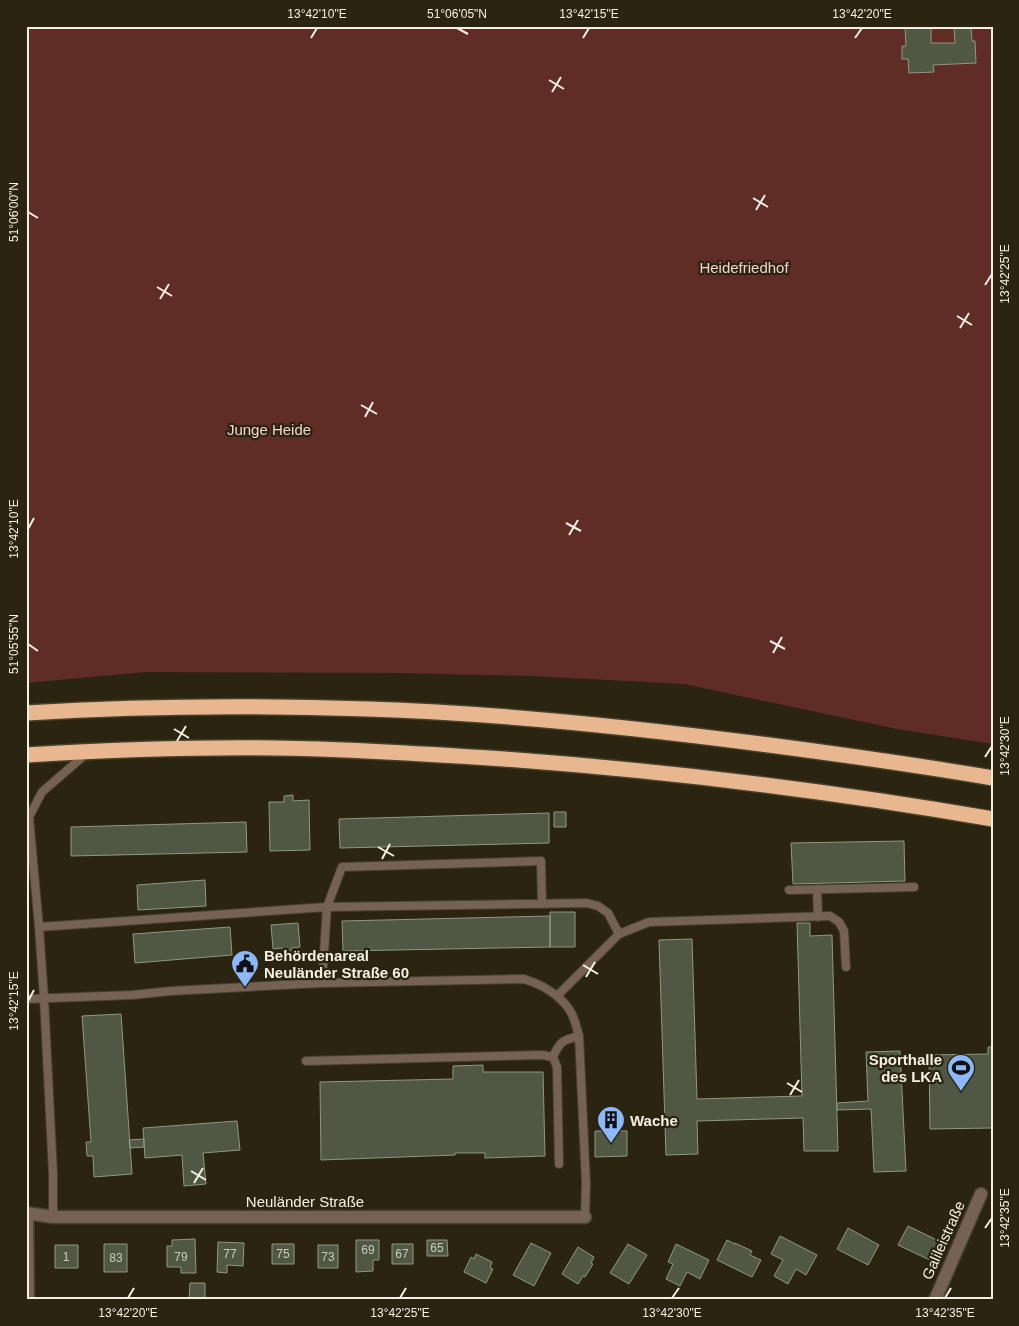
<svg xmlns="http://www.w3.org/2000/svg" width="1019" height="1326" font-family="Arial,sans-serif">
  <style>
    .green { fill: #602c26 }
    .building { fill: #505844; stroke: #8f9983 }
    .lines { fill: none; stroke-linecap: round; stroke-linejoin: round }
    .service-casing { stroke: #46412e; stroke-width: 10 }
    .minor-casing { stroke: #46412e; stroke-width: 15 }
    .motorway-casing { stroke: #46412e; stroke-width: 18 }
    .service { stroke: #766252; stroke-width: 8 }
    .minor { stroke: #766252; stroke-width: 12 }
    .motorway { stroke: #e8b78f; stroke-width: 15 }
    .ticks { fill: none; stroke: #f4f0e4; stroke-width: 2 }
    .labels { text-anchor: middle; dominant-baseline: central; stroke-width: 4.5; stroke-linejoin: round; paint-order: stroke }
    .number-label { font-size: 12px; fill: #cbcabc }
    .park-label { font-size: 15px; fill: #f7d2cc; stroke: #2a2410 }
    .poi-label { font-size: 15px; font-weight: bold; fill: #f4f0e4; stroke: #2a2410; text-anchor: start }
    .street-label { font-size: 15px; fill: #f4f0e4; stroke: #2a2410 }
    .neatline { fill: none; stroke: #f4f0e4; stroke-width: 2 }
    .ticks-label { font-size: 12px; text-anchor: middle; fill: #f4f0e4 }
  </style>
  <rect width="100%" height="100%" fill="#2a2410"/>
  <path class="green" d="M26 26H993V744L897 729 684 684 531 676 395 673 146 672 26 683Z"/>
  <path class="building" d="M905 26H931V43H955L954 27 971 26 972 41H975L976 63 933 65 934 72 909 73 908 59H902V46H906Z
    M293 795V801L309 800 310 850 270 851 269 802H284V796Z
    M554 812H566V827H554Z
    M549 813V843L340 848 339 819Z
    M246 822 247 852 71 856V827Z
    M904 841 905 881 793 884 791 843Z
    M205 880 206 906 138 910 137 885Z
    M550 912H575V947H550Z
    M550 916V947L343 951 342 921Z
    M298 923 300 947 291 948V953L283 954V948L273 949 271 925Z
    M797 923H810V936L832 935 838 1151H804L803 1118 697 1121 698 1154 666 1155 659 940 692 939 697 1099 802 1096Z
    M230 927 232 955 135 963 133 934Z
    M121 1014 132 1174 94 1177 93 1156H87L86 1142H91L82 1016Z
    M988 1047H993V1128L930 1129 929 1055 988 1054Z
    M900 1051 906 1171 874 1172 871 1109 837 1110V1103L868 1101 866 1052Z
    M483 1065V1072H543L545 1156 485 1158V1153H455V1155L321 1160 320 1082 453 1079V1066Z
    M237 1121 240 1150 203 1153 206 1184 184 1186 182 1155 145 1158 143 1128Z
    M595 1131H627V1156L595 1157Z
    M144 1139V1147L130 1148 129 1140Z
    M908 1226 943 1243 934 1262 898 1245Z
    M848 1228 879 1245 868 1265 837 1249Z
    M780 1236 817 1255 806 1275 796 1269 788 1284 774 1276 783 1260 771 1254Z
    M195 1239 196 1273H181V1267H167V1246H172V1240Z
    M356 1240H379V1260H373V1271L356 1272Z
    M427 1240H447L448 1256H427Z
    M727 1240 735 1244V1243L752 1251 750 1255 761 1260 752 1277 717 1260Z
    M218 1242 244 1243 243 1266 227 1265V1273L217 1272Z
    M531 1243 551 1253 534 1286 513 1275Z
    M104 1244H127V1272H104Z
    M272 1244H294V1264H272Z
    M392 1244H413V1264H392Z
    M628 1244 647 1255 629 1284 610 1273Z
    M676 1244 709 1260 700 1279 687 1272 680 1286 666 1279 673 1264 668 1262Z
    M55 1245H78V1268H55Z
    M318 1245H338V1268H318Z
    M578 1247 594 1257 591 1263 593 1264 585 1277 583 1276 578 1284 562 1274Z
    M476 1254 492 1262 490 1268 493 1269 486 1283 464 1272 471 1257 474 1259Z
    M190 1283H205V1300H189Z"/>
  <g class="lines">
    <defs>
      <path id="service" d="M817 889 818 917
        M789 890 914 887
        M542 904 541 861 342 867 327 907 587 903 598 906 608 913 619 934
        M39 927 327 907 322 983
        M26 999 132 995 171 991 322 983 524 979C537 983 547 988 557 996
        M553 1057C560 1041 563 1040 579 1036
        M306 1061 542 1055 553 1057 557 1067 559 1164
        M53 1217V1173L44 998 39 927 29 817 42 792 87 753
        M585 1217 586 1183 579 1036C574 1017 572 1009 557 996L619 934 649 922 830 916 839 922 844 931 846 967"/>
      <path id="minor" d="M26 1213 53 1217H585
        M27 1213 28 1300
        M935 1300 981 1194"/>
      <path id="motorway" d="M26 713C140 706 254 705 368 709 499 713 630 727 761 744 838 754 916 765 993 778
        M26 755C109 750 192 747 275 748 351 749 428 754 504 759 668 771 831 791 993 819"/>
    </defs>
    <use href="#service" class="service-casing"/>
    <use href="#minor" class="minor-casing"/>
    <use href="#motorway" class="motorway-casing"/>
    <use href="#service" class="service"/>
    <use href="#minor" class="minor"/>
    <use href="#motorway" class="motorway"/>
  </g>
  <path class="ticks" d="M457 28 468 34M311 38 317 28M583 38 589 28M855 38 862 28M549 80 564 89M552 92 561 77M753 198 768 207M756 210 765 195M28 212 38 218M985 285 992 274M157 287 172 296M160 299 169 284M957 316 972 325M960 328 969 313M361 405 377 414M365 417 373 402M566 523 581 531M28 529 34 518M569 535 578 520M770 641 785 649M28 644 38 651M773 653 782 637M174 729 189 738M177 741 186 726M985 757 992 746M378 847 394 856M382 859 390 844M583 965 598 974M586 977 595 962M28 1001 34 990M787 1083 802 1092M790 1095 799 1080M191 1171 206 1180M194 1183 203 1168M985 1228 992 1218M128 1298 134 1288M400 1298 406 1288M672 1298 679 1288M945 1298 951 1288"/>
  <defs>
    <symbol id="civic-pin" viewBox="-11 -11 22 30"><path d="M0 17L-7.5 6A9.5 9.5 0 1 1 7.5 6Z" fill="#8db9fc" stroke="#2a2410"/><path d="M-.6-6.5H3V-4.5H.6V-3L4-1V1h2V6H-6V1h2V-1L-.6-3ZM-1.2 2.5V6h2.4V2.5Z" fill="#111"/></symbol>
    <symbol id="stadium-pin" viewBox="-11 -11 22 30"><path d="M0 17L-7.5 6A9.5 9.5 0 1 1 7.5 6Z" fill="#8db9fc" stroke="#2a2410"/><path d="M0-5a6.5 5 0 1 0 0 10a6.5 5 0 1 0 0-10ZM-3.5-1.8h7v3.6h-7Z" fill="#111"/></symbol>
    <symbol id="building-pin" viewBox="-11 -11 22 30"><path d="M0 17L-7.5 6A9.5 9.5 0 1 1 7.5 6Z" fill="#8db9fc" stroke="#2a2410"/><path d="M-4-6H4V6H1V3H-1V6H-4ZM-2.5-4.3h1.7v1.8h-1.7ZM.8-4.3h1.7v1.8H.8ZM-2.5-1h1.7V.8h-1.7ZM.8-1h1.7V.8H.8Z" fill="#111"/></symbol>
  </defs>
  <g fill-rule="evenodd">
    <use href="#civic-pin" x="229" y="948" width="32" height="43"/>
    <use href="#stadium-pin" x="945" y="1052" width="32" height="43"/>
    <use href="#building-pin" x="595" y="1104" width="32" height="43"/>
  </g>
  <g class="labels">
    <g class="number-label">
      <text x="437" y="1248">65</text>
      <text x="368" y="1250">69</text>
      <text x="230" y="1254">77</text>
      <text x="283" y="1254">75</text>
      <text x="402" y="1254">67</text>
      <text x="66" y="1257">1</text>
      <text x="181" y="1257">79</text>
      <text x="328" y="1257">73</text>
      <text x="116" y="1258">83</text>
    </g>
    <g class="park-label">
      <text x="744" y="267">Heidefriedhof</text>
      <text x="269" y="429">Junge Heide</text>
    </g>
    <g class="poi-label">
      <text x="264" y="955">Behördenareal<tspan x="264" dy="17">Neuländer Straße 60</tspan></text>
      <text x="942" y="1059" text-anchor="end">Sporthalle<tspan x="942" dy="17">des LKA</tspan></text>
      <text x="630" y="1120">Wache</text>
    </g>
    <g class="street-label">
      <text x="305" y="1201">Neuländer Straße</text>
      <text transform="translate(943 1240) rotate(-66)">Galileistraße</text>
    </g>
  </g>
  <rect width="1019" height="1326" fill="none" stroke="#2a2410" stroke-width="55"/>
  <rect x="28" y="28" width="964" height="1270" class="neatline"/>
  <g class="ticks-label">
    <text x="317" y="18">13°42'10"E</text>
    <text x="457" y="18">51°06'05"N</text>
    <text x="589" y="18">13°42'15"E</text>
    <text x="862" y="18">13°42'20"E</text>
    <text transform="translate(14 212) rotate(-90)" y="4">51°06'00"N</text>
    <text transform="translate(1005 274) rotate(-90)" y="4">13°42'25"E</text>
    <text transform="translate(14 529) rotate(-90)" y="4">13°42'10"E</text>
    <text transform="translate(14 644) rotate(-90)" y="4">51°05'55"N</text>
    <text transform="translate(1005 746) rotate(-90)" y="4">13°42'30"E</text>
    <text transform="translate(14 1001) rotate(-90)" y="4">13°42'15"E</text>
    <text transform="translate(1005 1218) rotate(-90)" y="4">13°42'35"E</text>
    <text x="128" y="1317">13°42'20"E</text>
    <text x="400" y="1317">13°42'25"E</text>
    <text x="672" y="1317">13°42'30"E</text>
    <text x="945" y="1317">13°42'35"E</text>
  </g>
</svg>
